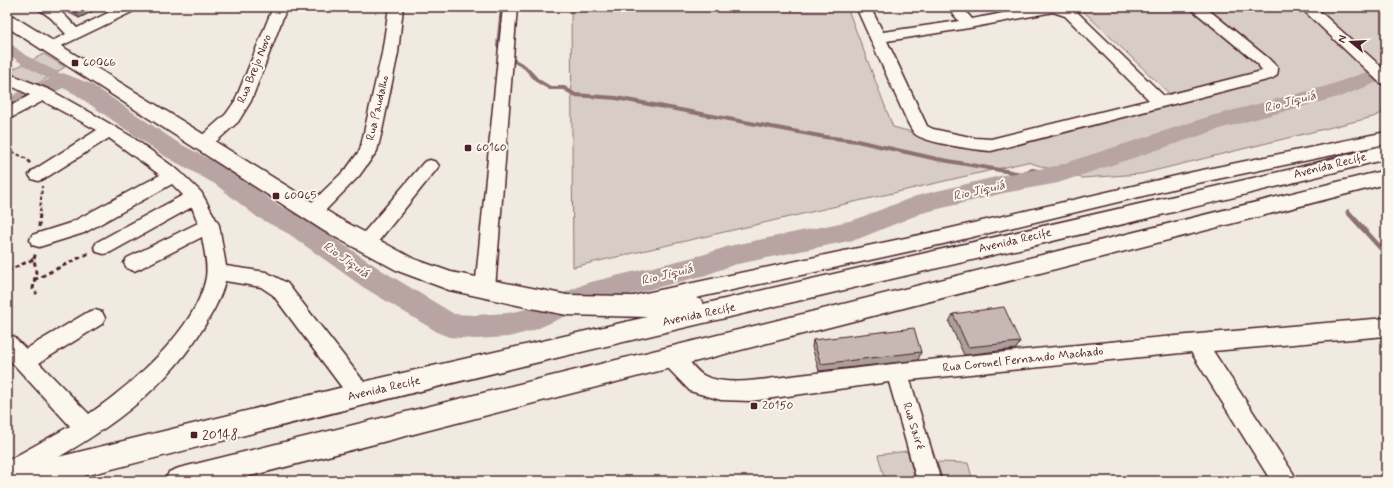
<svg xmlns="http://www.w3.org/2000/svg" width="1393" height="488" font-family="Mynerve,sans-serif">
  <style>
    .green { fill: #d8ccc6; stroke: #917678 }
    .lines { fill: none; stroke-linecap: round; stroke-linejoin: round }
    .stream-far1 { stroke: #8c6f72; stroke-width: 4 }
    .stream { stroke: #8c6f72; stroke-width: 5 }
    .canal { fill: #b8a4a2; fill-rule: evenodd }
    .river { fill: #b8a4a2; fill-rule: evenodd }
    .minor-casing { stroke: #4a1f2b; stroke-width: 3 }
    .major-casing { stroke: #4a1f2b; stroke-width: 3 }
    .path-far1 { stroke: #4a1f2b; stroke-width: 2; stroke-dasharray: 3.5 2.5; stroke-linecap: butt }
    .path { stroke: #4a1f2b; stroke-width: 3; stroke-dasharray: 4.5 3.5; stroke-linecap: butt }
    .minor { fill: #fbf7ec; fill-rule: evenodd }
    .major { fill: #fbf7ec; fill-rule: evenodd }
    .wall { fill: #ac9e9a; stroke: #4a1f2b }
    .shaded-wall { fill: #8c817d; stroke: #4a1f2b }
    .building { fill: #c8b8b3; stroke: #4a1f2b }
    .poi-dot { fill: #4a1f2b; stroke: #fbf7ec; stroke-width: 1.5 }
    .labels { text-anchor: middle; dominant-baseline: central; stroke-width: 4; stroke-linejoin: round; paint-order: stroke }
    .poi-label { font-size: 12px; fill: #4a1f2b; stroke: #fbf7ec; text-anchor: start }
    .street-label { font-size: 12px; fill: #4a1f2b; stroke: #fbf7ec }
    .water-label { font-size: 13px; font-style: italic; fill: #704e55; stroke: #fbf7ec }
    .near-poi-label { font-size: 14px; fill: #4a1f2b; stroke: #fbf7ec; text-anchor: start }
  </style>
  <rect width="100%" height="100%" fill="#f0eae0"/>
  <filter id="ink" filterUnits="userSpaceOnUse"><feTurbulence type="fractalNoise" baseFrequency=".025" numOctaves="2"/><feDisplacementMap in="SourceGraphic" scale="8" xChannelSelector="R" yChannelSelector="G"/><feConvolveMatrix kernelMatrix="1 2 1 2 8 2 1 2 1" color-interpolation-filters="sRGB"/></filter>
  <g filter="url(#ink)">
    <path class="green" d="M571 7H847L893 127 987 152 1177 101 1079 7H1386V111L1373 117 1141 174 1082 178 1027 162 573 267Z
      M44 54 65 67 31 88 7 77V72Z
      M907 451 916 481H885L878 455Z
      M937 462 968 463 973 481H943Z"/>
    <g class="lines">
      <path class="stream-far1" d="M502 7 498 46 503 51
        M509 58 525 67 538 81 550 88H564L575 95 616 98 825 137 857 141 937 159 1022 174 1032 170 1058 174"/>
      <path class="stream" d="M1348 212 1386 254"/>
      <path class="canal" d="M7 43 11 44 25 55 67 77 69 80 67 83C55 86 17 61 7 53Z"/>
      <path class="river" d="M1386 65V79L1342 96 1226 127 1058 183 1004 193 922 213 858 239 733 265 706 275 593 304 532 331 508 337 475 339 449 337 439 333 363 287 289 234 257 217 215 184 161 154 75 94 63 88 33 103 15 116 7 118V100L17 93 63 73 91 84 177 142 233 172 275 203 307 220 383 271 454 314 475 315 508 313 527 309 587 283 702 255 729 246 854 220 916 196 1004 175 1056 166 1211 116 1327 86Z"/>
      <defs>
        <path id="minor" d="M36 7C61 7 60 11 77 28L120 7H138L136 10 51 51 46 50 44 47 46 44 66 34 51 18Z
          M273 7H287L251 101 238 122 210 147 204 149 198 147 196 143 198 139 226 114 235 101Z
          M389 7H403L398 53 382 131 377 151 359 176 319 217 313 219 307 217 304 212 307 207 347 168 360 150 382 53Z
          M503 7H517L495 289 492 295 485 297 478 295 475 289Z
          M856 7H870L883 32 959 21 947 7H962L972 19C996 15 1055 0 1075 10L1164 96 1262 71 1258 64 1189 7H1205L1268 58 1278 68C1278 76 1275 78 1267 80L991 151C976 150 925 143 915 134 912 131 909 125 907 121ZM1053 12 1065 16 1149 100 991 139 975 138 933 129 927 126 887 41 969 28Z
          M1300 7H1315L1386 71V85L1380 83Z
          M7 73 50 90 93 114 132 137 179 171 201 192 219 225 226 266 266 272 287 283 368 387 371 394 368 401 360 404 352 401 273 295 261 287 225 281C221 299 211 315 202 330 157 401 88 443 15 481H7V461L70 426 7 357V334L14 337 26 349 88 312 95 310 102 312 105 318 102 324 39 363 89 414C130 386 197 329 206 277 208 264 204 250 202 237L141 268 134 271 127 268 124 263 127 258 198 223 192 207 111 252 104 254 97 252 94 247 97 242 183 195 172 184 84 233 39 247 32 245 30 240 32 235 70 223 160 175 109 138 44 179 38 181 32 179 29 175 32 171 97 130 43 101 7 120V108L30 95 7 84Z
          M1386 132V144L1193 184 943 244 641 310 634 308 631 302 634 296 641 294 943 230 1193 172Z
          M430 160 436 162 439 166 436 170 373 248 366 250 359 248 357 243 359 238 424 162Z
          M1386 318V336L1213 351 1293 473 1297 481H1271L1191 352 910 380 941 481H917L889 382 751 401 721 400 690 391 664 364 661 358 664 352C685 344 690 369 705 376 724 385 755 381 775 378 978 352 1182 335 1386 318Z"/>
        <path id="major" d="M7 15 13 16 340 219 414 259 451 272 567 295 693 297 701 300 703 304 1292 169 1386 145V159C1110 230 832 292 556 358 392 397 229 439 65 481H7V470L13 468 376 379 647 317 567 315 526 307 449 290 398 271 324 231 7 27Z
          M1386 170V184L231 481H165L169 472 179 468Z"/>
      </defs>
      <use href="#minor" class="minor-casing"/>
      <use href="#major" class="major-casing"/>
      <path class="path-far1" d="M7 149 27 159 31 164
        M40 212 42 186"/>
      <path class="path" d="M39 227 40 211
        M34 259 36 252
        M7 271 34 259 36 271 33 289 37 294
        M34 280 91 252"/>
      <use href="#minor" class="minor"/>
      <use href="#major" class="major"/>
    </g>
    <path class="wall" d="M58 7H102L79 18Z
      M953 314 1020 342 1016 349 964 355 949 322Z
      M813 340 921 352 918 360 819 371 812 347Z"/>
    <path class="shaded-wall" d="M81 7H102L79 18 74 11Z"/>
    <path class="building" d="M67 7H81L74 11Z
      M1004 307 1020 342 968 347 953 314Z
      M914 328 921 352 821 364 813 340Z"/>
  </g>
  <g class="poi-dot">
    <rect x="71" y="59" width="8" height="8" rx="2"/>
    <rect x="464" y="144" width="8" height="8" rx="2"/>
    <rect x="272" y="192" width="8" height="8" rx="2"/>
    <rect x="750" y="402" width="8" height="8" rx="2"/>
    <rect x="190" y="431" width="8" height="8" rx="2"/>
  </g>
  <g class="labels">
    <g class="poi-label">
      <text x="83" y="63">60066</text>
      <text x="476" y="148">60160</text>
      <text x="284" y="196">60065</text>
      <text x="762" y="406">20150</text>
    </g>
    <g class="street-label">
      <text transform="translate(255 69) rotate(-68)">Rua Brejo Novo</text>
      <text transform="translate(378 108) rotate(-77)">Rua Paudalho</text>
      <text transform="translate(1330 166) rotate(-14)">Avenida Recife</text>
      <text transform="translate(1015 241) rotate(-13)">Avenida Recife</text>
      <text transform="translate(699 315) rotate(-12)">Avenida Recife</text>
      <text transform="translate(1023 360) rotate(-6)">Rua Coronel Fernando Machado</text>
      <text transform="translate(384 389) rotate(-13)">Avenida Recife</text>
      <text transform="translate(913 426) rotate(73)">Rua Sairé</text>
    </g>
    <g class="water-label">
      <text transform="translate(1290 102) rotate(-15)">Rio Jiquiá</text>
      <text transform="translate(979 191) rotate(-13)">Rio Jiquiá</text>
      <text transform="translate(346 260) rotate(35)">Rio Jiquiá</text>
      <text transform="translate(667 275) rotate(-14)">Rio Jiquiá</text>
    </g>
    <g class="near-poi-label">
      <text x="202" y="435">20148</text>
    </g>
  </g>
  <rect width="1393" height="488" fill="none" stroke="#fbf7ec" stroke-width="24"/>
  <rect x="12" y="12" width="1369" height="464" fill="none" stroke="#4a1f2b" stroke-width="1.5" filter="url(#ink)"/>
  <g transform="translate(1351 42) rotate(288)" stroke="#fbf7ec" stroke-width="3" paint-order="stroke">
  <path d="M0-3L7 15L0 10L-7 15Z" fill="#4a1f2b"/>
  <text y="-6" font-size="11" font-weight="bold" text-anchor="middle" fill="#4a1f2b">N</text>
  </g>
</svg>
